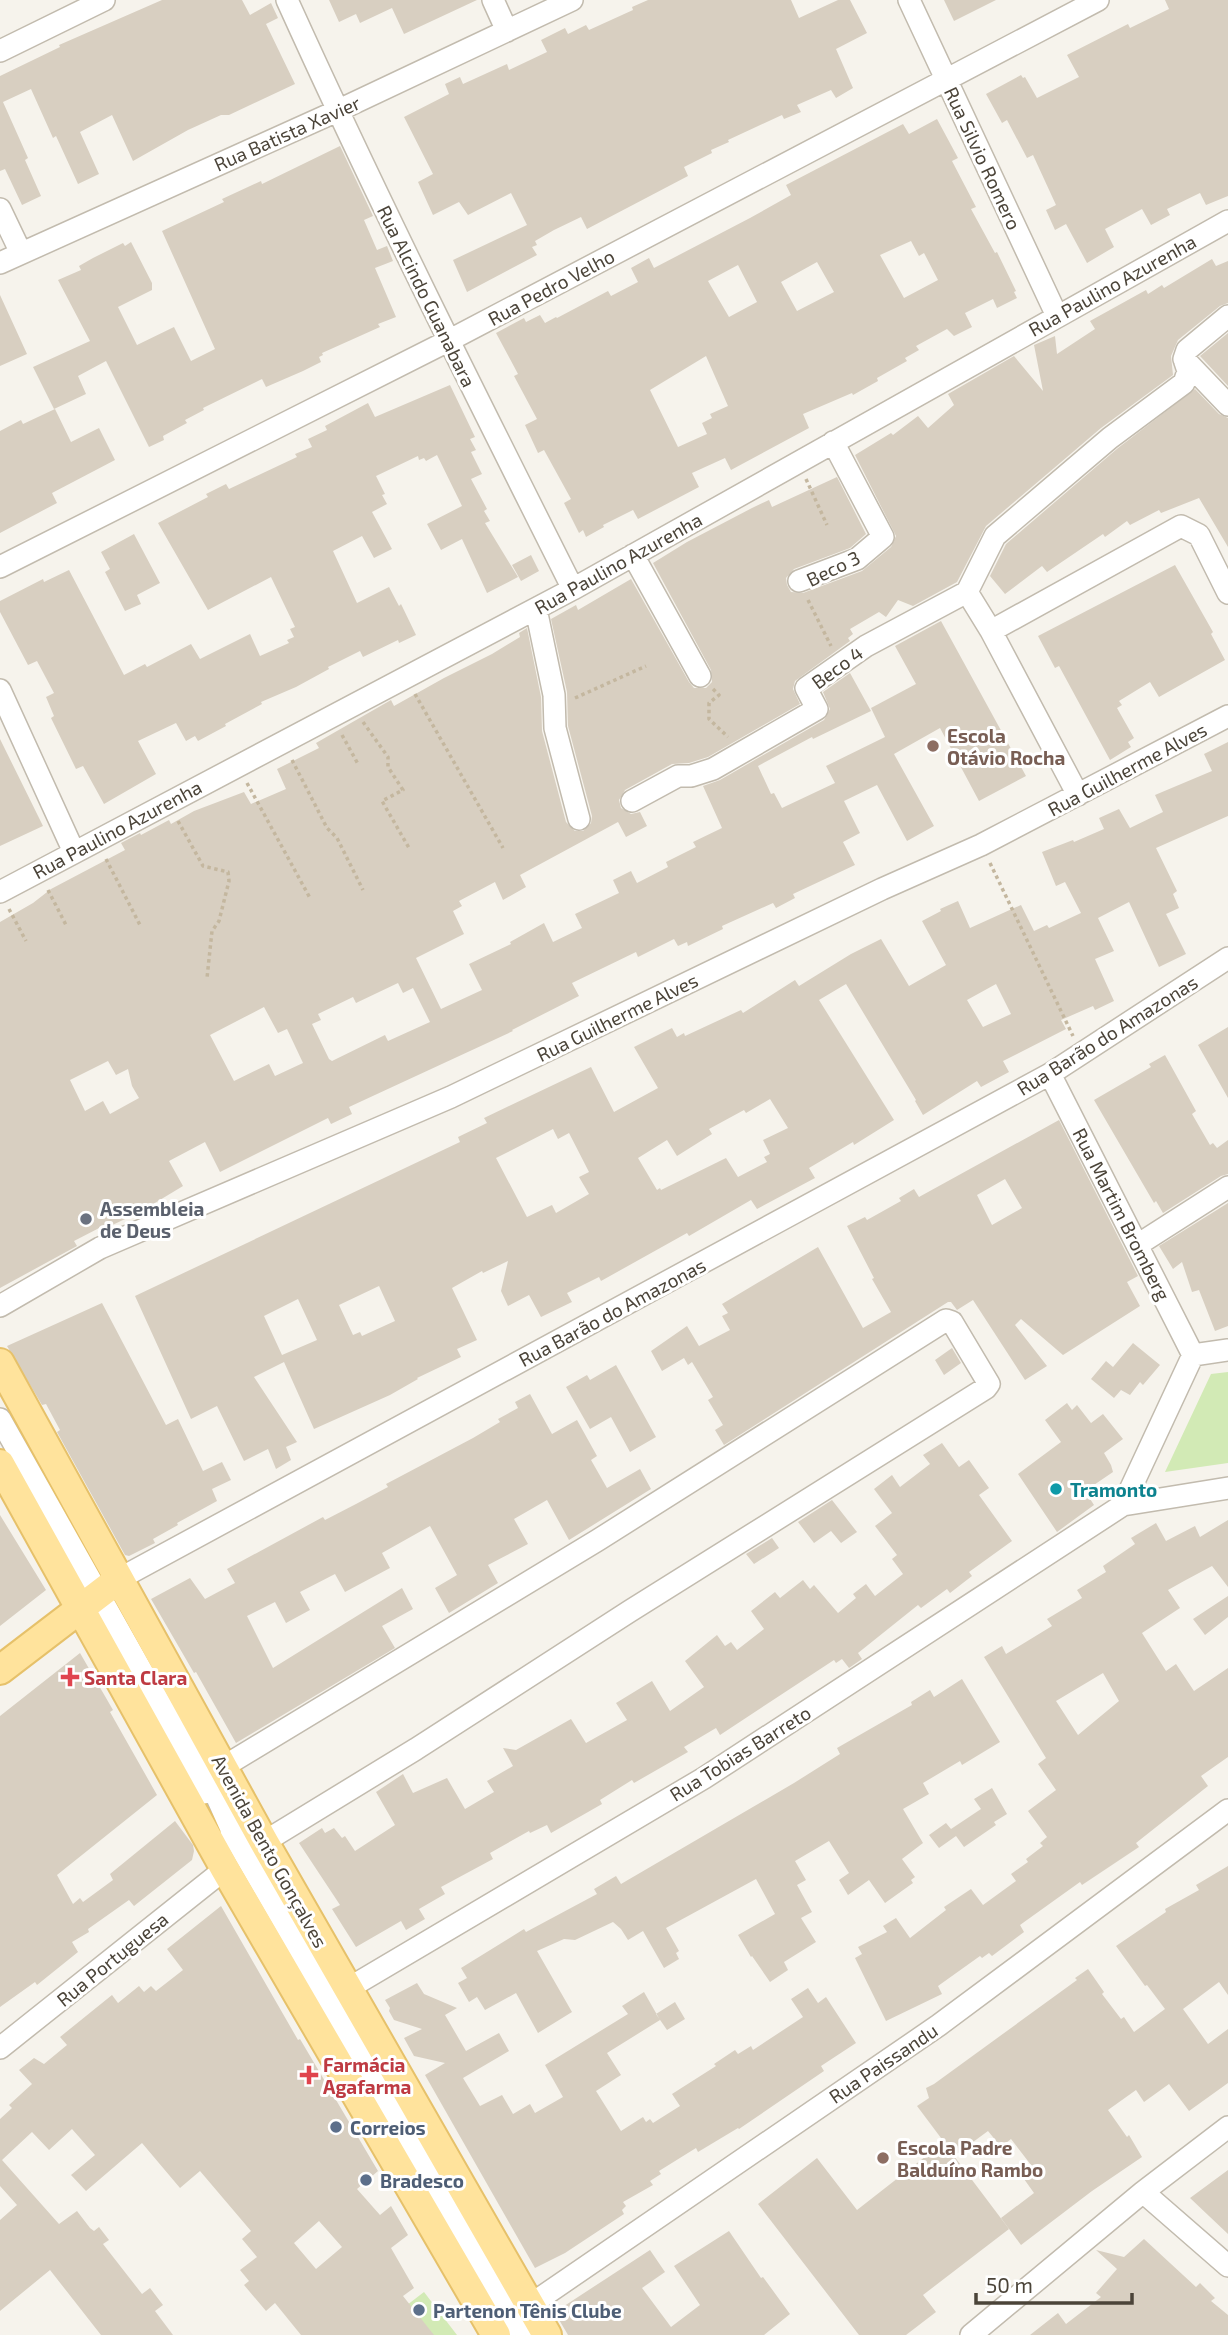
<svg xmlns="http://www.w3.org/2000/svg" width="1228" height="2335" font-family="'Exo 2',sans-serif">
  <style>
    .green { fill: #d2eab5 }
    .building { fill: #d8cfc1; fill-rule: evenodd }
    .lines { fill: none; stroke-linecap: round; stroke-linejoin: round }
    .minor-casing { stroke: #c2bbae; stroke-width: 24 }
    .major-casing { stroke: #e6c16a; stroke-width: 32 }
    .path { stroke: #c4b79f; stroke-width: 3.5; stroke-dasharray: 3.5 3.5; stroke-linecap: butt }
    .minor { stroke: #fff; stroke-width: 21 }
    .major { stroke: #ffe39c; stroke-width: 28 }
    .education-dot { fill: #8d6e63; stroke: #fff; stroke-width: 2.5 }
    .worship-dot { fill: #6b7280; stroke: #fff; stroke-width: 2.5 }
    .culture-dot { fill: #0f9aa8; stroke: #fff; stroke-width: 2.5 }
    .health-dot { fill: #e0444e; stroke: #fff; stroke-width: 2.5 }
    .service-dot { fill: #5c6f8a; stroke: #fff; stroke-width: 2.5 }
    .labels { text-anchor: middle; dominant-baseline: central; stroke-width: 6; stroke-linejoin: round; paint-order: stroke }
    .street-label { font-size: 19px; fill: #4b4439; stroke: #fff }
    .education-label { font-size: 19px; font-weight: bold; fill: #785e54; stroke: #fff; text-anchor: start }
    .worship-label { font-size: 19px; font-weight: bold; fill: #5b616d; stroke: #fff; text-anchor: start }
    .culture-label { font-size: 19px; font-weight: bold; fill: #0d838f; stroke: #fff; text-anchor: start }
    .health-label { font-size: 19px; font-weight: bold; fill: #be3a42; stroke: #fff; text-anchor: start }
    .service-label { font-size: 19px; font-weight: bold; fill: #4e5e75; stroke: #fff; text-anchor: start }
  </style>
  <rect width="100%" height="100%" fill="#f6f3ec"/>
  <path class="green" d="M1228 1372V1463L1165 1472 1211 1374Z
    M424 2292 457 2335H368Z"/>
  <path class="building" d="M162 0H242L250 15 271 3 278 18 266 24 295 84 229 115H221L188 130 133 161 112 115 80 132 99 174 78 184 56 136 53 138 31 89 3 102 28 158 25 160 41 196 22 205 5 169 0 171V76L60 47 59 45Z
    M329 0H477L404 34 392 8 360 23 356 14 339 22Z
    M648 0H791L799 18 838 0H850L867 33 836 49 853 88 836 98 831 90 797 105 801 112 784 119 782 115 728 140 729 142 711 150 712 153 684 167 688 176 587 229 581 217 554 230 535 241 537 245 532 247 537 255 467 292 453 260 527 225 511 193 468 215 459 202 433 215 418 182 433 174 404 117 449 94 445 84 460 77 463 84 507 64 509 70 547 52 541 40 565 28 568 34 586 25 589 30 633 10 632 7Z
    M944 0H996L954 21Z
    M1165 0H1228V196L1206 205 1200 193 1167 209 1170 215 1151 225 1142 209 1105 229 1114 247 1087 263 1066 224 1055 230 1046 210 1056 205 1033 155 1027 158 1007 120 1002 123 986 94 1021 75 1023 78 1025 77 1037 98 1079 77 1067 55 1128 24 1130 28 1169 9Z
    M937 119 958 158 952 161 976 207 971 209 995 253 997 252 1016 291 1014 292 1017 298 997 308 993 299 965 313 972 327 954 336 947 329 916 346 919 350 905 358 907 361 877 378 878 381 853 395 852 393 803 414 809 428 731 470 725 458 692 473 699 487 638 519 633 510 603 525 604 527 586 537 583 530 579 533 564 503 571 499 544 450 538 453 525 425 537 419 514 376 518 374 496 333 524 318 526 322 540 315 545 323 556 317 557 318 608 291 611 296 638 282 631 268 649 258 654 268 750 218 791 195 786 185 903 124 909 134ZM911 241 919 256 924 253 938 280 904 298 880 255ZM817 262 834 292 797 311 781 282ZM738 265 757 302 729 317 708 281ZM706 356 728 406 710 414 712 418 702 423 707 434 678 447 650 390Z
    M340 146 373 216 364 220 377 250 387 246 393 261 375 268 396 317 378 324 380 327 322 353 323 355 319 357 321 362 303 371 266 387 262 379 203 408 204 410 185 420 187 423 163 436 164 440 149 447 106 361 78 376 86 394 54 409 33 367 90 341 58 280 81 270 79 266 93 258 123 243 125 246 131 242 152 283V290L118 307 137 345 174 327 191 361 215 349 162 231 224 202 222 199 261 181 262 184Z
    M1212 259 1216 266 1228 261V303L1220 306 1178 340 1171 356 1173 375 1101 428 986 526 957 582 913 606 898 600 886 617 879 612 850 629 853 634 848 638 850 641 795 681 793 689 800 704 708 757 689 763 672 764 625 790 619 800 621 808 631 814 640 812 647 826 626 837 618 822 520 875 526 887 503 900 495 882 459 901 462 906 453 911 464 934 416 958 441 1009 482 990 469 964 511 944 510 942 544 923 553 942 582 928 575 914 619 893 613 880 631 871 637 883 668 867 666 862 696 847 693 842 722 828 703 786 720 780 824 720 830 709 823 692 850 673 871 711 813 739 812 737 758 766 771 794 774 793 782 808 835 783 826 766 885 737 871 708 916 684 895 646 941 621 1026 776 979 801 940 728 894 754 934 826 907 841 877 785 844 801 860 833 843 842 855 865 793 894 795 898 776 908 773 903 722 926 723 929 688 946 687 942 678 946 674 939 638 957 636 952 572 983 579 996 512 1030 513 1031 349 1107 352 1114 331 1124 328 1118 220 1172 205 1142 169 1161 183 1186 140 1212 106 1228 105 1225 74 1241 77 1246 0 1288V922L33 903 51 889 125 850 121 843 140 833 141 835 169 820 171 824 194 811 244 792 251 804 286 789 277 769 319 748 316 743 391 700 394 706 444 678 492 654 520 637 519 633 527 628 541 697 542 731 566 822 575 831H583L591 823 592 816 568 726 567 692 551 619 576 605 578 610 631 579 689 682 694 688H706L712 682 711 670 653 563 687 542 752 508 769 500 772 507 837 477 866 534 850 548 794 569 786 578 787 585 791 592 803 593 862 571 891 547 896 536 855 455 891 433 893 435 918 416 928 428 954 405 948 394 1014 356 1043 391 1034 345 1055 336 1057 354 1095 329 1090 321 1146 290 1148 294 1162 285 1164 288ZM398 983 403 993 413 988 430 1022 388 1041 385 1035 332 1061 329 1059 312 1024 321 1020 318 1014 353 997 356 1003ZM264 1007 278 1033 287 1029 303 1063 275 1076 269 1064 234 1081 210 1035ZM108 1061 116 1075 128 1069 132 1086 139 1098 110 1114 103 1101 85 1111 70 1080Z
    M0 295 27 354 0 366Z
    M1228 333V386L1200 356Z
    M450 385 475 437 470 439 476 450 471 452 482 474 471 479 487 509 484 511 490 521 485 523 518 577 487 593 462 539 441 550 427 524 462 506 437 455 426 461 424 458 419 460 418 456 376 476 385 494 382 495 387 504 372 512 392 549 374 558 362 536 333 551 357 603 389 587 399 606 401 604 416 635 399 643 398 640 363 657 360 651 328 667 329 669 296 687 261 702 262 704 225 724 226 726 198 741 195 736 186 741 176 723 138 741 156 774 104 804 83 766 76 769 51 718 54 716 46 697 54 693 37 661 28 665 0 612V601L43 579 44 582 69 570 124 675 145 664 147 667 191 644 200 659 250 634 260 656 289 643 287 640 294 637 290 629 295 627 271 577 208 610 158 523 208 497 206 494 226 484 229 489 297 457 295 454 312 447 308 439 327 430 325 426 368 403 375 417Z
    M1195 389 1219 414 1228 418V547L1199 498 1161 513 1159 510 1130 525 1127 521 1105 537 1103 534 1047 572 1042 566 1005 594 990 576 1006 544 1118 448Z
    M55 409 71 442 99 428 115 460 52 493 57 503 0 533V431L21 420 23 424Z
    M134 534 160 583 137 595 141 604 125 611 105 572 110 569 101 552Z
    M531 555 539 571 521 581 512 565Z
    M1175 565 1213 632 1211 634 1225 660 1159 697 1150 682 1119 701 1122 705 1117 708 1134 738 1128 742 1131 747 1110 760 1059 666 1055 668 1038 636Z
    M0 739 43 826 0 846Z
    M1228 742V816L1156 848 1177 891 1173 894 1179 908 1166 914 1186 954 1159 967 1129 902 1098 918 1114 951 1095 959 1114 1001 1095 1010 1093 1006 1061 1020 1066 1029 1003 1061 1009 1072 981 1087 977 1081 923 1115 915 1101 916 1100 846 984 819 1000 894 1120 854 1145 853 1142 809 1168 815 1178 757 1209 751 1200 689 1236 687 1233 601 1281 599 1277 567 1293 572 1302 541 1317 529 1295 508 1306 501 1291 508 1261 483 1273 482 1271 452 1288 477 1340 457 1349 461 1357 417 1378 418 1379 390 1395 314 1429 284 1362 254 1377 297 1442 286 1447 291 1460 276 1469 268 1449 244 1461 217 1406 191 1419 135 1296 460 1142 458 1137 487 1123 484 1118 591 1067 614 1112 658 1088 634 1047 672 1028 677 1037 684 1033 685 1036 741 1010 743 1013 795 980 799 986 851 954 881 939 909 986 946 965 922 921 941 911 940 909 958 901 970 928 1021 905 1034 931 1047 925 1049 928 1081 913 1065 882 1056 886 1042 852 1073 840 1074 842 1104 829 1099 818 1119 809 1130 828 1163 812 1155 795 1212 771 1204 754ZM996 984 1011 1014 983 1027 967 1000ZM770 1099 788 1128 763 1140 770 1154 764 1157 767 1162 738 1177 726 1158 661 1190 660 1188 657 1190 638 1158 667 1140 677 1156 712 1134 709 1129 744 1110 746 1113ZM553 1129 558 1139 569 1133 589 1172 579 1177 589 1194 556 1213 552 1205 527 1217 496 1158ZM379 1286 395 1321 362 1336 360 1332 353 1335 339 1305ZM298 1299 317 1340 282 1355 264 1316Z
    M1228 1027V1098L1198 1045Z
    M1165 1055 1196 1111 1192 1114 1210 1145 1213 1143 1217 1148 1228 1140V1174L1221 1176 1163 1213 1156 1201 1154 1203 1094 1100 1151 1067 1149 1064Z
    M1059 1120 1138 1276 1127 1282 1140 1306 1063 1355 1021 1319 1015 1325 1047 1366 1025 1380 973 1300 957 1310 951 1302H948L724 1445 715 1430 723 1425 708 1400 713 1397 692 1362 688 1365 684 1358 662 1371 651 1351 687 1326 699 1346 730 1330 722 1316 728 1313 722 1304 818 1247 863 1328 891 1312 872 1279 874 1278 847 1226 865 1217 867 1220 901 1201 899 1198 914 1189 919 1197ZM1005 1179 1022 1208 992 1225 977 1195Z
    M1228 1203V1326L1215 1331 1199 1290 1192 1292 1182 1262 1173 1269 1159 1246Z
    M102 1303 166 1425 178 1419 203 1471 222 1462 231 1480 212 1489 217 1501 177 1523 178 1525 153 1539 155 1543 129 1556 125 1555 57 1432 60 1430 46 1404 42 1405 7 1346Z
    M1133 1343 1160 1365 1143 1385 1140 1382 1130 1395 1121 1390 1114 1398 1091 1379 1106 1361 1113 1367Z
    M952 1348 961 1363 944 1375 935 1360Z
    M616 1365 656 1437 630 1452 611 1417 590 1429 566 1387 587 1375 590 1380Z
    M530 1394 552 1434 577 1420 597 1456 591 1460 607 1488 640 1469 651 1489 569 1540 547 1500 514 1519 528 1544 488 1565 498 1583 449 1613 435 1588 457 1575 430 1526 382 1553 390 1568 345 1592 335 1574 300 1592 310 1610 286 1623 275 1602 247 1616 273 1668 402 1588 413 1609 382 1626 395 1648 236 1743 196 1672 194 1673 151 1599 190 1578 205 1599 235 1583 227 1569 323 1517 325 1520 356 1504 388 1487 386 1484 473 1438 500 1422 498 1419 518 1408 515 1402Z
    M1067 1403 1072 1410 1077 1405 1091 1423 1103 1414 1123 1439 1104 1453 1111 1465 1113 1472 1085 1491 1094 1505 1057 1532 1018 1474 1061 1442 1045 1420Z
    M942 1443 959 1467 969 1460 989 1488 979 1495 1012 1541 969 1572 972 1576 950 1593 947 1589 921 1608 918 1605 858 1653 862 1659 849 1668 842 1659 836 1663 834 1660 720 1735 716 1728 684 1747 688 1752 634 1783 632 1780 600 1800 602 1804 581 1816 551 1833 547 1825 530 1833 529 1831 490 1853 493 1859 441 1887 445 1894 419 1909 425 1919 406 1930 401 1921 356 1947 332 1909 340 1905 299 1843 322 1828 325 1833 334 1828 342 1838 345 1836 355 1851 395 1825 376 1792 403 1774 413 1793 447 1778 465 1809 494 1792 487 1781 513 1766 503 1748 516 1750 571 1719 586 1743 627 1720 616 1703 652 1681 670 1711 704 1687 685 1661 717 1635 725 1646 731 1642 737 1650 764 1629 751 1611 775 1592 780 1598 803 1580 810 1589 814 1585 838 1613 856 1598 853 1594 866 1584 875 1596 903 1574 892 1559 897 1555 875 1526 892 1513 874 1489 892 1475 900 1487 930 1464 923 1455Z
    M832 1500 857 1532 841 1543 831 1531 814 1543 798 1522Z
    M0 1515 46 1590 0 1626Z
    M1228 1520V1587L1212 1566 1184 1581 1168 1590 1180 1608 1142 1633 1166 1671 1176 1664 1194 1691 1228 1668V1757L1201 1776 1208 1786 1136 1843 1139 1847 1082 1885 1080 1882 1020 1925 1024 1932 992 1956 989 1953 982 1958 980 1956 938 1986 942 1994 886 2021 855 1958 862 1954 858 1947 887 1932 883 1926 896 1918 910 1938 946 1910 944 1907 971 1889 983 1905 1016 1881 1011 1874 1028 1862 1026 1859 1043 1846 1040 1843 1047 1837 1028 1811 1056 1790 1038 1764 1046 1758 984 1657 1002 1646 1006 1654 1052 1626 1047 1619 1082 1598 1077 1590 1106 1572 1103 1566 1135 1544 1131 1538 1156 1523 1166 1541 1195 1526 1200 1537ZM1103 1673 1119 1701 1078 1735 1056 1701Z
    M772 1538 779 1548 754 1564 746 1554Z
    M1228 1596V1617L1205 1635 1193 1619Z
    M80 1653 113 1710 110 1712 157 1795 57 1875 73 1904 80 1898 83 1902 113 1880 110 1874 175 1821 193 1845 194 1851 192 1860 134 1906 129 1900 88 1929 89 1932 72 1942 78 1952 37 1985 35 1982 0 2007V1716Z
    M962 1679 1000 1742 962 1765 960 1761 923 1783 929 1794 903 1809 923 1843 902 1859 915 1877 911 1880 913 1883 885 1903 869 1880 848 1895 839 1880 849 1873 829 1841 795 1861 806 1880 797 1885 812 1912 801 1918 816 1942 784 1962 788 1970 770 1982 752 1956 751 1957 738 1935 775 1914 756 1879 666 1928 679 1951 676 1953 679 1959 664 1968 643 1931 628 1940 621 1929 613 1922 575 1940 564 1939 537 1951 572 2012 538 2033 516 1993 485 2010 477 1997 469 2002 458 1983 467 1978 461 1968 524 1929 526 1932 597 1894 594 1889 616 1876 621 1884 794 1783 840 1754 837 1748 912 1705 911 1702 930 1690 934 1697Z
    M992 1788 1007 1814 994 1822 996 1825 964 1847 956 1836 939 1848 929 1835 946 1823 951 1829 981 1809 974 1799Z
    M1228 1866V1995L1219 1982 1183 2009 1208 2044 1228 2029V2083L1189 2111 1169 2084 1144 2102 1136 2090 1108 2110 1127 2137 1129 2135 1142 2157 1092 2191 1021 2245 1001 2218 1034 2193 1024 2179 1027 2177 1023 2171 1031 2165 1011 2139 1001 2147 988 2131 954 2156 1009 2229 923 2295 936 2312 906 2335H859L758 2204 817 2158 857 2210 944 2142 917 2106 929 2098 926 2088 934 2084 1077 1980 1075 1978 1088 1969 1104 1992 1102 1994 1121 2019 1124 2017 1134 2032 1165 2009 1147 1985 1145 1986 1116 1946 1166 1912 1165 1909 1199 1890 1196 1885Z
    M221 1906 298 2040 300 2039 378 2171 357 2189 380 2215 391 2206 408 2235 391 2248 414 2288 403 2296 434 2335H301L275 2303 266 2311 244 2285 249 2281 240 2270 257 2257 242 2239 251 2231 200 2171 180 2188 142 2143 86 2191 71 2175 95 2155 72 2129 49 2150 32 2132 2 2160 59 2224 77 2211 90 2228 94 2231 99 2227 109 2240 103 2244 142 2294 150 2288 163 2305 155 2311 173 2335H101L50 2270 0 2311V2220L17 2205 0 2186V2119L12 2108 9 2105 32 2084 19 2070 34 2058 44 2064 67 2045 60 2037 112 1995 118 2003 139 1986 144 1992 151 1986 156 1991 183 1970 167 1949ZM319 2221 342 2247 316 2269 294 2243Z
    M417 1983 424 1994 457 2008 445 2015 466 2051 499 2033 509 2051 463 2078 480 2106 502 2095 513 2114 530 2104 535 2113 563 2097 545 2065 628 2014 622 2006 644 1992 660 2020 607 2053 621 2075 596 2091 621 2131 643 2117 646 2122 650 2119 653 2123 680 2106 672 2094 716 2066 714 2064 735 2050 738 2054 751 2046 753 2050 803 2017 791 1999 808 1988 818 2003 826 1997 856 2043 821 2066 824 2071 739 2129 738 2128 698 2152 696 2148 659 2171 661 2174 650 2181 653 2185 623 2202 626 2206 622 2210 624 2214 565 2253 535 2268 425 2075 445 2063 414 2056 404 2038 422 2029 394 2020 389 2011 390 2008 385 2000Z
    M675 2002 685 2019 667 2030 656 2014Z
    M1228 2170V2234L1190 2198Z
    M729 2231 761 2278 763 2277 790 2314 764 2335H568L558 2318 555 2312 650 2250 665 2272 642 2288 671 2327 700 2305 674 2266Z
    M1144 2239 1196 2287 1200 2283 1215 2298 1211 2301 1228 2315V2335H1030L1058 2313 1066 2324 1101 2297 1096 2293 1117 2269 1096 2250 1124 2257Z"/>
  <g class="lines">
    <defs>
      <path id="minor" d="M287 0C377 199 475 394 573 589
        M493 0 507 31
        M909 0 1057 316
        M0 51 104 0
        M0 209 21 253
        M0 263 337 111 572 0
        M1184 359 1228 405
        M633 555 700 676
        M0 567 448 341 1098 0
        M799 581 857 559 883 537 833 442
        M536 609 554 695 555 728 579 819
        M991 631 1181 526 1199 535 1228 593
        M0 690 74 852
        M1078 795 991 631 967 592 995 536 1110 438 1184 383 1188 371 1184 359 1187 350 1228 316
        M632 801 678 776H691L713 769 817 709 806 688 866 646 967 592
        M0 892 573 589 1228 221
        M1050 1074 1193 1355
        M1139 1244 1228 1187
        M0 1306 100 1248 451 1097 882 889 981 845 1228 716
        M0 1419 178 1735
        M1123 1505 1193 1355 1228 1350
        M125 1592 119 1579 1050 1074 1228 958
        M178 1711 237 1842
        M160 1727 204 1793
        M223 1767 598 1540 946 1320 952 1322 989 1384 986 1388 630 1611 416 1749 264 1842
        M231 1831 522 2335
        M349 1988 704 1778 1123 1505 1228 1488
        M0 2048 225 1869
        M1143 2192 1228 2266
        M530 2305 939 2025 1228 1810
        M971 2335 1143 2192 1228 2127"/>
      <path id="major" d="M0 1363 264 1842 547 2335
        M0 1464 225 1869 496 2335
        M0 1670 119 1579"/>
    </defs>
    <use href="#minor" class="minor-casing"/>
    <use href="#major" class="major-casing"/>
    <path class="path" d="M806 479 827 525
      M808 600 831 646
      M713 689 719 695 709 703V719L728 737
      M415 694 503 848
      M575 698 646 666
      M363 722 388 757V767L403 790 382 801 409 848
      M342 735 358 764
      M292 760 327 828 337 838 363 890
      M247 783 310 898
      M178 821 203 866 228 872 229 881 219 921 212 931 207 978
      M106 859 140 925
      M990 863 1073 1036
      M48 890 66 925
      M9 909 26 941"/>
    <use href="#minor" class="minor"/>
    <use href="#major" class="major"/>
  </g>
  <g class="education-dot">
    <circle cx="933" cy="746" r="7"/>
    <circle cx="883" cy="2158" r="7"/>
  </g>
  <circle class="worship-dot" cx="86" cy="1219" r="7"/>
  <circle class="culture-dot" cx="1056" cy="1489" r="7"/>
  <g class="health-dot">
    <path d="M66.5 1666.5h7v7h7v7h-7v7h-7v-7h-7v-7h7z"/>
    <path d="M305.5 2064.5h7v7h7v7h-7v7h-7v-7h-7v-7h7z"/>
  </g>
  <g class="service-dot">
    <circle cx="336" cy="2127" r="7"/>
    <circle cx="366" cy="2180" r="7"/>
    <circle cx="419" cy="2310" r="7"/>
  </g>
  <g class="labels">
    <g class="street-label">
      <text transform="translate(287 133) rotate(-24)">Rua Batista Xavier</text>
      <text transform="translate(983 158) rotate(65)">Rua Silvio Romero</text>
      <text transform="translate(1112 285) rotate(-29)">Rua Paulino Azurenha</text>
      <text transform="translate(551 287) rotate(-28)">Rua Pedro Velho</text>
      <text transform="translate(427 296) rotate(64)">Rua Alcindo Guanabara</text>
      <text transform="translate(618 563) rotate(-29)">Rua Paulino Azurenha</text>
      <text transform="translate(833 568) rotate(-26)">Beco 3</text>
      <text transform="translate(837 667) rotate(-36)">Beco 4</text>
      <text transform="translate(1127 769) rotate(-28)">Rua Guilherme Alves</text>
      <text transform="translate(117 829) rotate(-28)">Rua Paulino Azurenha</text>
      <text transform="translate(617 1017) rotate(-26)">Rua Guilherme Alves</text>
      <text transform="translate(1107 1035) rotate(-32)">Rua Barão do Amazonas</text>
      <text transform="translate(1122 1214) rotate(63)">Rua Martim Bromberg</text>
      <text transform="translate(612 1312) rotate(-28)">Rua Barão do Amazonas</text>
      <text transform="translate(740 1753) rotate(-32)">Rua Tobias Barreto</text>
      <text transform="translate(270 1851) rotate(61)">Avenida Bento Gonçalves</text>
      <text transform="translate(112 1959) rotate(-39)">Rua Portuguesa</text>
      <text transform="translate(883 2063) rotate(-34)">Rua Paissandu</text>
    </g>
    <g class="education-label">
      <text x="947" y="735">Escola<tspan x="947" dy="22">Otávio Rocha</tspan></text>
      <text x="897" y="2147">Escola Padre<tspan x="897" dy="22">Balduíno Rambo</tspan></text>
    </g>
    <g class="worship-label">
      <text x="100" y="1208">Assembleia<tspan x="100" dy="22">de Deus</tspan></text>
    </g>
    <g class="culture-label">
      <text x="1070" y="1489">Tramonto</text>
    </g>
    <g class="health-label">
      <text x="84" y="1677">Santa Clara</text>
      <text x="323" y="2064">Farmácia<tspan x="323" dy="22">Agafarma</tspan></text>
    </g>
    <g class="service-label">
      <text x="350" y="2127">Correios</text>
      <text x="380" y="2180">Bradesco</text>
      <text x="433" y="2310">Partenon Tênis Clube</text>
    </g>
  </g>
  <path d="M976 2293v10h156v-10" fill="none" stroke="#4b4439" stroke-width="3.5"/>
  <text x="986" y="2293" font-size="21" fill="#4b4439" stroke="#ffffff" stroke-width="5" paint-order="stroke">50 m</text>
</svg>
